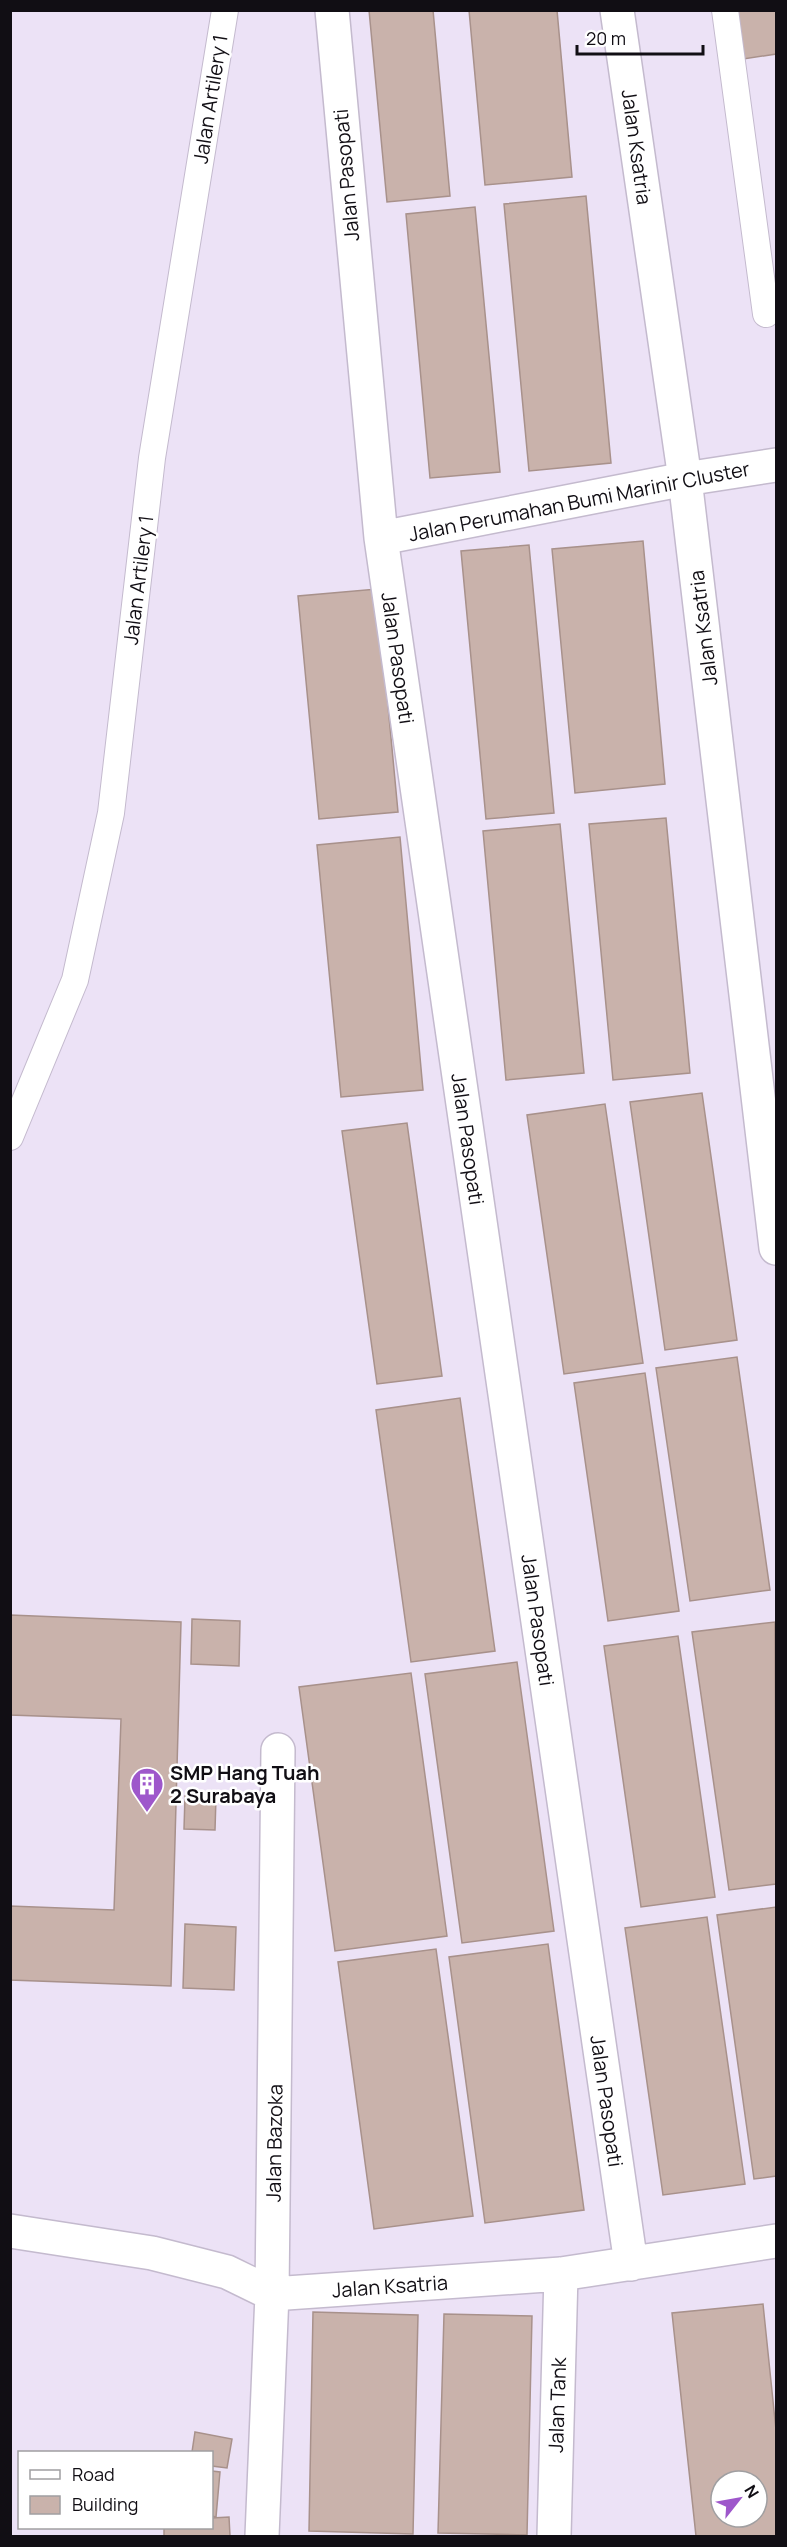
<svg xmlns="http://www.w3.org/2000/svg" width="787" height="2547" font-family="Manrope,sans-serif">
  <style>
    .building { fill: #c9b2ab; stroke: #a8918b; stroke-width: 1.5; fill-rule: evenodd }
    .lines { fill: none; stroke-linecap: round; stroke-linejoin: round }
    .lane-casing { stroke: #c4bace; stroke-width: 28 }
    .street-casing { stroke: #c4bace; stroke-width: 36 }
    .secondary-casing { stroke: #c4bace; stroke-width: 36 }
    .lane { stroke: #fff; stroke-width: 26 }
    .street { stroke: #fff; stroke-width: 33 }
    .secondary { stroke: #fff; stroke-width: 33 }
    .labels { text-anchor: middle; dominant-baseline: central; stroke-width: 5; stroke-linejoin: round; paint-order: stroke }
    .street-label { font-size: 20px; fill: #110e14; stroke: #fff }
    .poi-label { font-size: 20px; font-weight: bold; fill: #110e14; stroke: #fff; text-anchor: start }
  </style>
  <rect width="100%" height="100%" fill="#ece2f6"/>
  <path class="building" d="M369 10H433L450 196 387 202Z
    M469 10H557L572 177 485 185Z
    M729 10H776V54L737 60Z
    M586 196 611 463 529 471 504 204Z
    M475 207 500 472 430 478 406 214Z
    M643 541 665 784 575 793 552 549Z
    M529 545 554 813 486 819 461 551Z
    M377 589 398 812 319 819 298 596Z
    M666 818 690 1073 613 1080 589 824Z
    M560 824 584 1073 506 1080 483 831Z
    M400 837 423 1090 341 1097 317 845Z
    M702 1093 737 1340 665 1350 630 1102Z
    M605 1104 643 1363 564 1374 527 1115Z
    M407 1123 442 1376 377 1384 342 1131Z
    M737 1357 770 1590 690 1601 656 1368Z
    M645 1373 679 1611 608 1621 574 1383Z
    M460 1398 495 1651 411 1662 376 1410Z
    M10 1615 181 1622 171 1986 10 1980V1906L114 1910 121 1719 10 1715Z
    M192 1619 240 1621 239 1666 191 1664Z
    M775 1622 776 1884 729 1890 692 1632Z
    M678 1636 715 1897 641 1907 604 1646Z
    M517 1662 554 1931 462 1943 425 1674Z
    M411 1673 447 1936 335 1951 299 1687Z
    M185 1796 216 1797 215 1830 184 1829Z
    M776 1907V2176L754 2179 717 1915Z
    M707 1917 745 2184 663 2195 625 1928Z
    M185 1924 236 1927 234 1990 183 1988Z
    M548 1944 584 2210 485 2223 449 1957Z
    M436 1949 473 2216 374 2229 338 1962Z
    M763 2304 776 2430V2536H696L672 2313ZM721 2481H757V2517H721Z
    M313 2312 418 2315 413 2534 309 2531Z
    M444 2314 532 2316 527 2535 438 2533Z
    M195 2432 232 2439 227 2468 212 2466V2452H192Z
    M212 2471 220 2472 216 2517 212 2516Z
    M229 2517 230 2536H164V2528H212V2518Z"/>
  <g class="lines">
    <defs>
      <path id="lane" d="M725 10 766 314
        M10 1137 75 980 111 813 152 458 225 10"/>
      <path id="street" d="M332 10 381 538 631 2264
        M381 538 685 479 776 465
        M10 2231 152 2253 227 2272 272 2294 561 2274 776 2241
        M262 2536 272 2294 278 1750
        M554 2536 561 2274"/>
      <path id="secondary" d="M617 10 685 479 776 1248"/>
    </defs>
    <use href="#lane" class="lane-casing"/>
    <use href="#street" class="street-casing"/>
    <use href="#secondary" class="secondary-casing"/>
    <use href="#lane" class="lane"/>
    <use href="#street" class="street"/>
    <use href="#secondary" class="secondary"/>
  </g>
  <defs>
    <symbol id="building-pin" viewBox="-11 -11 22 30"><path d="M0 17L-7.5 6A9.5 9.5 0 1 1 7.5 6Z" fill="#9e57cb" stroke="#fff"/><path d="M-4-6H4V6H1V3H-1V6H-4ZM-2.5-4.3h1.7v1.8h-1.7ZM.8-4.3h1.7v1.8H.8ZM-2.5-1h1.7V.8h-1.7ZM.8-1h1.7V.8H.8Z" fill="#fff"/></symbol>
  </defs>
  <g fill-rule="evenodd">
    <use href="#building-pin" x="128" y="1765" width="38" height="52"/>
  </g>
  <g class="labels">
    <g class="street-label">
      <text transform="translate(210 99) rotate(-81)">Jalan Artilery 1</text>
      <text transform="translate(637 147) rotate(82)">Jalan Ksatria</text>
      <text transform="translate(346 175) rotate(-95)">Jalan Pasopati</text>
      <text transform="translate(579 501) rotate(-11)">Jalan Perumahan Bumi Marinir Cluster</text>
      <text transform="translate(138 580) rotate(-83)">Jalan Artilery 1</text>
      <text transform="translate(703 628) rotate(-97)">Jalan Ksatria</text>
      <text transform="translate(398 658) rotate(82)">Jalan Pasopati</text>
      <text transform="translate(468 1139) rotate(82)">Jalan Pasopati</text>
      <text transform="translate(538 1620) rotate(82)">Jalan Pasopati</text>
      <text transform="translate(607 2101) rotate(82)">Jalan Pasopati</text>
      <text transform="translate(274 2143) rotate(-89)">Jalan Bazoka</text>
      <text transform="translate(390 2286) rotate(-4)">Jalan Ksatria</text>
      <text transform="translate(557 2405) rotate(-88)">Jalan Tank</text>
    </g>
    <g class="poi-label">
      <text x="170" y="1772">SMP Hang Tuah<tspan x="170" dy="23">2 Surabaya</tspan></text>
    </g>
  </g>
  <rect width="787" height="2547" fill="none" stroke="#110e14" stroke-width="24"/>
  <rect x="18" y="2451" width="195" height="78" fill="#ffffff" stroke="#a09fa1" stroke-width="1.5"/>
  <rect x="30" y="2470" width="30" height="9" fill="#ffffff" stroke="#a09fa1" stroke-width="1.5"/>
  <text x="72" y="2481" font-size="18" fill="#110e14">Road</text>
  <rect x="30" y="2496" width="30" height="18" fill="#c9b2ab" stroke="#a09fa1" stroke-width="1.5"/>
  <text x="72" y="2511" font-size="18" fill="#110e14">Building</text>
  <g transform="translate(739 2499) rotate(59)"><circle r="28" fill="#ffffff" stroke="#a09fa1" stroke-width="1.5"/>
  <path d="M0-4.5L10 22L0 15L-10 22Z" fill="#9e57cb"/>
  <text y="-9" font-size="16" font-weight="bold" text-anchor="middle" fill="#110e14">N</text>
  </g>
  <path d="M577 45v9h126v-9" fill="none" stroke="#110e14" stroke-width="3"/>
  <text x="586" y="45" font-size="18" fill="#110e14" stroke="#ffffff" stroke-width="4.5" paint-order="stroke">20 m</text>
</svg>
